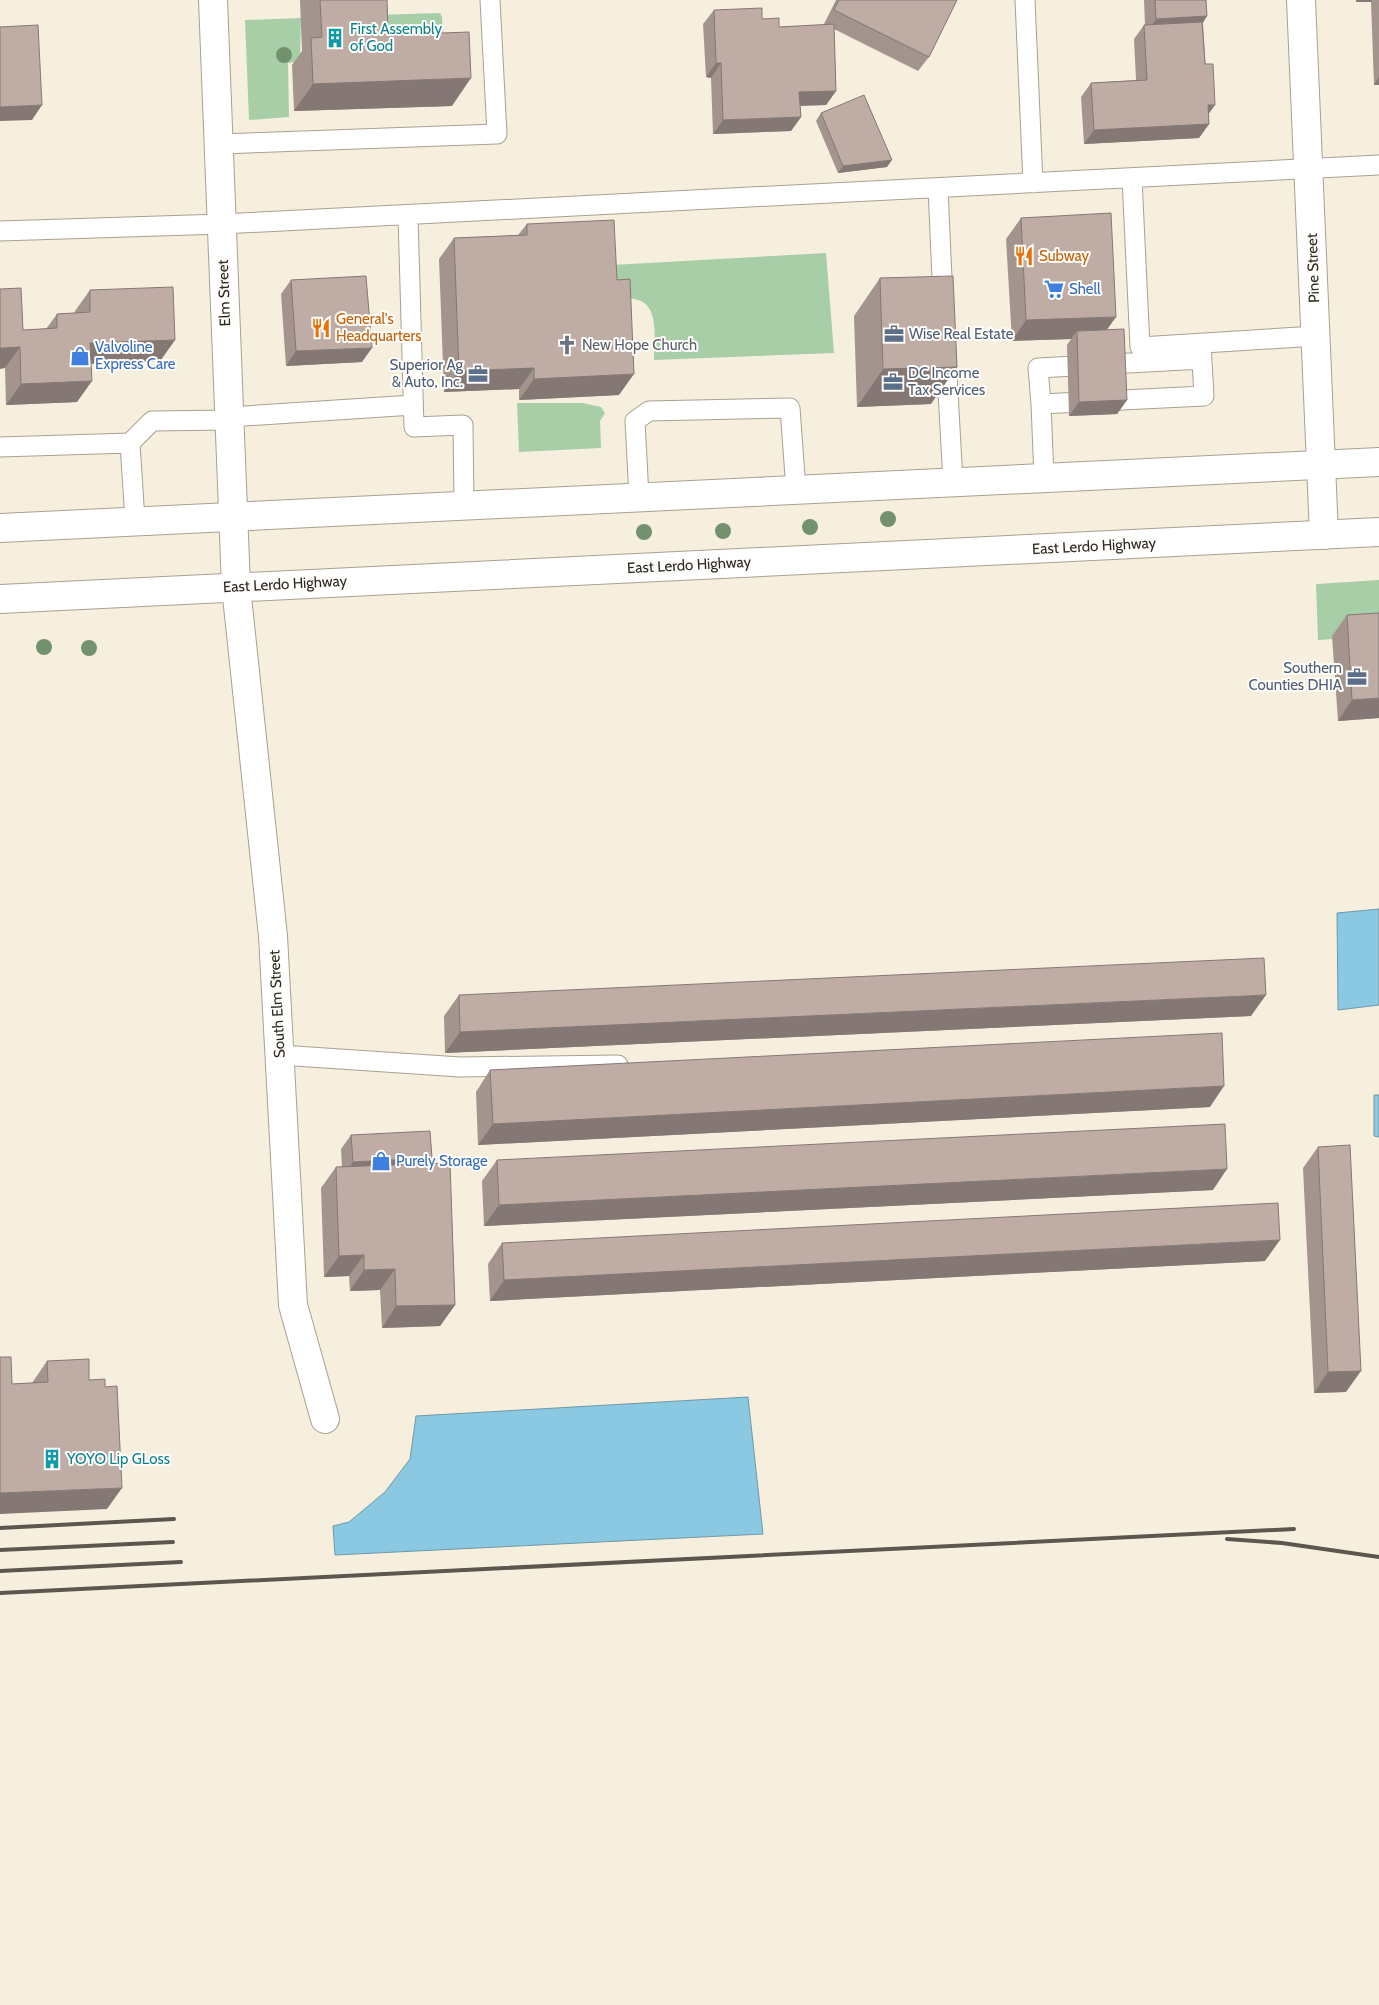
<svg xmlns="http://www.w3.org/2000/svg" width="1379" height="2005" font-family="Cabin,sans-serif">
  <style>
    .green { fill: #a8cea8 }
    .water { fill: #8bc8e1; stroke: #6f99a8 }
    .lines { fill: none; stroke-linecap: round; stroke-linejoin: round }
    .service-casing { stroke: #a8a091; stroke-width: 21 }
    .minor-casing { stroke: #a8a091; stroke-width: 30 }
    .primary-casing { stroke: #a8a091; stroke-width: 30 }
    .service { stroke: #fff; stroke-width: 19 }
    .minor { stroke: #fff; stroke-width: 28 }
    .primary { stroke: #fff; stroke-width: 28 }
    .rail { stroke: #5b574f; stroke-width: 4 }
    .tree { fill: #72926d }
    .wall { fill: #a3948e }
    .shaded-wall { fill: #857874 }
    .building { fill: #beaca5; stroke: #857874 }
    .labels { text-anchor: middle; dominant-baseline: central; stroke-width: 4; stroke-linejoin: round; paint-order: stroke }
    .culture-label { font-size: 15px; fill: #0d838f; stroke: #fefdf9; text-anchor: start }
    .food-label { font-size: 15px; fill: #c56008; stroke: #fefdf9; text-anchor: start }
    .street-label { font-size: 15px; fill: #2d2a24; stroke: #fefdf9 }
    .shop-label { font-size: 15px; fill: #366cbe; stroke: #fefdf9; text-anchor: start }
    .service-label { font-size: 15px; fill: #4e5e75; stroke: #fefdf9; text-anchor: start }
    .worship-label { font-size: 15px; fill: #5b616d; stroke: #fefdf9; text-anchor: start }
  </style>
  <rect width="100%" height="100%" fill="#f7efde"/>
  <path class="green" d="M440 13 442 17 444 56 398 57 376 15Z
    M301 18 300 62 288 63 289 117 249 120 245 20Z
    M826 253 834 353 654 360C654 342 660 306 638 300 631 298 622 298 615 297L612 265Z
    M517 403H583L601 407 605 413 600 421 601 448 519 452Z
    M1379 580V636L1318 640 1316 584Z"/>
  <path class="water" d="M1379 909V1005L1338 1010 1337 913Z
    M1374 1095H1379V1137L1374 1136Z
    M748 1397 763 1534 335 1555 333 1526 349 1522 385 1492 410 1459 416 1416Z"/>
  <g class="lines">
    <defs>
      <path id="service" d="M1025 0 1033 183
        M219 144 497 134 490 0
        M1132 178 1140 347 1316 336
        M938 188 943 301
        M408 215 414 427 463 425 464 505
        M0 231 222 224 1379 165
        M946 356 953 482
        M1041 404 1038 368 1202 359
        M229 417 413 405
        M130 443 152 421 230 420
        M0 447 130 443 135 521
        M1044 478 1041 404 1204 396 1201 344
        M639 497 635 421 649 411 790 408 796 490
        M280 1055 460 1067 618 1065"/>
      <path id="minor" d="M213 0 236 587 273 936 293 1305 325 1419
        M1301 0 1324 535"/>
      <path id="primary" d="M0 528 1379 462
        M0 599 1379 532"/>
    </defs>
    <use href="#service" class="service-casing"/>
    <use href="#minor" class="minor-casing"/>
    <use href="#primary" class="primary-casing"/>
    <use href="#service" class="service"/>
    <use href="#minor" class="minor"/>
    <use href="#primary" class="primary"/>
    <path class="rail" d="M0 1528 174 1519
      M1227 1539 1282 1543 1379 1557
      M0 1550 173 1542
      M0 1571 181 1562
      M0 1593 1294 1529"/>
  </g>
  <g class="tree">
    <circle cx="284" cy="55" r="8"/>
    <circle cx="888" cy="519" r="8"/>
    <circle cx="810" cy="527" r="8"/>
    <circle cx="723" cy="531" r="8"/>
    <circle cx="644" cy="532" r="8"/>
    <circle cx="44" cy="647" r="8"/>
    <circle cx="89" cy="648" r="8"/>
  </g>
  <path class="wall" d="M300 0H387L388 35 452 106 294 111 292 65 302 51Z
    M836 0H957L929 57 918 71 834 29 836 91 826 105 800 106 801 117 791 131 713 134 711 78 706 77 703 24 714 10 762 19 779 27 824 25V24Z
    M1144 0H1206L1207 16 1203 23 1209 124 1199 138 1084 144 1081 97 1091 83 1136 80 1134 39 1144 25H1145Z
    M1356 0H1379V85H1374L1371 2H1356Z
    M821 113 887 167 838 173 816 121Z
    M1021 218 1107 330 1127 400 1117 414 1069 416 1067 345 1071 339 1012 341 1006 239Z
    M527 224 619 395 519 400V389L444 392 439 259 454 238 518 235Z
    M880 278 931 404 857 407 854 316Z
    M291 280 362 362 286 366 281 294Z
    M90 290 175 340 160 361 91 364 77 402 6 405 5 368 23 330 46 329 57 314 75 313V311Z
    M1347 615 1379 718 1338 721 1332 636Z
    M459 995 1251 1016 445 1053 444 1016Z
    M490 1070 1210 1107 478 1145 476 1092Z
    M351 1135 428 1163 455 1305 440 1326 382 1328 380 1290 350 1291 349 1276 324 1277 321 1188 336 1167H342L341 1149Z
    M1318 1147 1346 1392 1314 1393 1303 1168Z
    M497 1160 1213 1190 484 1226 482 1181Z
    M502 1243 1265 1261 490 1301 488 1264Z
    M47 1361 107 1509 12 1384 32 1383Z"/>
  <path class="shaded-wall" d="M1357 0H1372L1371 2H1356Z
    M1207 16 1197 30 1146 34 1156 19Z
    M716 63H721L711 78 706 77Z
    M1379 77V85H1374Z
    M471 78 452 106 294 111 313 84Z
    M836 91 826 105 789 106 799 92Z
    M42 105 32 120 0 121V107Z
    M1208 105H1215L1205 119Z
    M801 117 791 131 713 134 723 120Z
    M1209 124 1199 138 1084 144 1094 130Z
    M892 160 887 167 838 173 843 166Z
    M1116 317 1101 338 1077 331 1071 339 1012 341 1026 320Z
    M175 340 160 361 75 364 90 343Z
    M20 347 5 368 0 369V348Z
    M372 348 362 362 286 366 296 351Z
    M957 367 931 404 857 407 883 369Z
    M534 368 519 389 444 392 459 371Z
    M634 374 619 395 519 400 534 379Z
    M92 381 77 402 6 405 21 384Z
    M1127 400 1117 414 1069 416 1079 402Z
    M1379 698V718L1338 721 1352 700Z
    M1266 995 1251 1016 445 1053 460 1032Z
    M1224 1086 1210 1107 478 1145 493 1124Z
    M432 1158 422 1172 343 1177 353 1162Z
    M1227 1169 1213 1190 484 1226 499 1205Z
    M1280 1240 1265 1261 490 1301 504 1280Z
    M364 1255 349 1276 324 1277 339 1256Z
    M395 1269 380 1290 350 1291 364 1270Z
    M455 1305 440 1326 382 1328 396 1306Z
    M1361 1371 1346 1392 1314 1393 1328 1372Z
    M122 1488 107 1509 0 1514V1493Z"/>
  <path class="building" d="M320 0H387L388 35 469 32 471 78 313 84 311 38 322 37Z
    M839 0H957L929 57 834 10Z
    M1155 0H1206L1207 16 1156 19Z
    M762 8V19L779 18V27L834 24 836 91 799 92 801 117 723 120 721 63H716L714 10Z
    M1202 22 1205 64H1213L1215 105H1208L1209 124 1094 130 1091 83 1147 80 1144 25Z
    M38 25 42 105 0 107V27Z
    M864 95 892 160 843 166 821 113Z
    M1111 213 1116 317 1026 320 1021 218Z
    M614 220 617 280 630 279 634 374 534 379V368L459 371 454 238 527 235V224Z
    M366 276 372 348 296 351 291 280Z
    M953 276 957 367 883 369 880 278Z
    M173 287 175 340 90 343 92 381 21 384 20 347 0 348V289L21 288 23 330 57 328V314L90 312V290Z
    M1124 329 1127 400 1079 402 1077 331Z
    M1379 613V698L1352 700 1347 615Z
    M1264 958 1266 995 460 1032 459 995Z
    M1222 1033 1224 1086 493 1124 490 1070Z
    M1225 1124 1227 1169 499 1205 497 1160Z
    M430 1131 432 1158 353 1162 351 1135Z
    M1350 1145 1361 1371 1328 1372 1318 1147Z
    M450 1163 455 1305 396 1306 395 1269 364 1270V1255L339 1256 336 1167Z
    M1278 1203 1280 1240 504 1280 502 1243Z
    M0 1357H11L12 1384 48 1382 47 1361 89 1359V1380L105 1379V1387L117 1386 122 1488 0 1493Z"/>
  <defs>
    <symbol id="building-bare" viewBox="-9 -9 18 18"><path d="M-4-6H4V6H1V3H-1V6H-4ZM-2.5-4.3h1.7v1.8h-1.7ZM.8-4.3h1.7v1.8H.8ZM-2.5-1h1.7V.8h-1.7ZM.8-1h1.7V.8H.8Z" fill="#0f9aa8" stroke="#fefdf9" stroke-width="2.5" paint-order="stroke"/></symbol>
    <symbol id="restaurant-bare" viewBox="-9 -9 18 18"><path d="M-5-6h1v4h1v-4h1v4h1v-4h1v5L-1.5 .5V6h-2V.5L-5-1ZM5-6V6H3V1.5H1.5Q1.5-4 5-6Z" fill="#e8710a" stroke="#fefdf9" stroke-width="2.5" paint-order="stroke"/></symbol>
    <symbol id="supermarket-bare" viewBox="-9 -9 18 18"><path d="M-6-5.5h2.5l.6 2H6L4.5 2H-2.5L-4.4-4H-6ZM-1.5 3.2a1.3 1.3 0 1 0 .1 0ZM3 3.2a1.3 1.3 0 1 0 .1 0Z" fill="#3f7fe0" stroke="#fefdf9" stroke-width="2.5" paint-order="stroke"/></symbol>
    <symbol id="office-bare" viewBox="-9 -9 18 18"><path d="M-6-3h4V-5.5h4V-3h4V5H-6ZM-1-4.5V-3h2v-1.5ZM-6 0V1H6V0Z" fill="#5c6f8a" stroke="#fefdf9" stroke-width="2.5" paint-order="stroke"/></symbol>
    <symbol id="church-bare" viewBox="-9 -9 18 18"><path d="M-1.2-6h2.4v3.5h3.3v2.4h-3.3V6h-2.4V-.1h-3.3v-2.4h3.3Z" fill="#6b7280" stroke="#fefdf9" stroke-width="2.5" paint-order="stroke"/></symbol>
    <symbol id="shop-bare" viewBox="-9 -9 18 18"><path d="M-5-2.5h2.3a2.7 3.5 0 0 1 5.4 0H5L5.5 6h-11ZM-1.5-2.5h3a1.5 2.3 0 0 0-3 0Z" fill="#3f7fe0" stroke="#fefdf9" stroke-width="2.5" paint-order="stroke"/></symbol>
  </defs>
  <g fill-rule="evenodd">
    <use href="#building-bare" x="321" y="24" width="28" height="28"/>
    <use href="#restaurant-bare" x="1010" y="242" width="28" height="28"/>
    <use href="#supermarket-bare" x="1040" y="275" width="28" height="28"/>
    <use href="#restaurant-bare" x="307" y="314" width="28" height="28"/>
    <use href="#office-bare" x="880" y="320" width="28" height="28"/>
    <use href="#church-bare" x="553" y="331" width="28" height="28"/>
    <use href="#shop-bare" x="66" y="342" width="28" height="28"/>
    <use href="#office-bare" x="464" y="360" width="28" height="28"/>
    <use href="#office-bare" x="879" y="368" width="28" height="28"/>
    <use href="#office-bare" x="1343" y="663" width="28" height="28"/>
    <use href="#shop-bare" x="367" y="1147" width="28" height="28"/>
    <use href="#building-bare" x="38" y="1445" width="28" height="28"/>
  </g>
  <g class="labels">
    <g class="culture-label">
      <text x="350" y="29">First Assembly<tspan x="350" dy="17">of God</tspan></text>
      <text x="67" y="1459">YOYO Lip GLoss</text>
    </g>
    <g class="food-label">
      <text x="1039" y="256">Subway</text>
      <text x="336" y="319">General's<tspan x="336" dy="17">Headquarters</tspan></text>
    </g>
    <g class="street-label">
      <text transform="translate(1313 268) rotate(-92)">Pine Street</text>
      <text transform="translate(224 293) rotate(-92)">Elm Street</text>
      <text transform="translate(1094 546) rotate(-3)">East Lerdo Highway</text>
      <text transform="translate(689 565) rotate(-3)">East Lerdo Highway</text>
      <text transform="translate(285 584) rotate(-3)">East Lerdo Highway</text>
      <text transform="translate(277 1004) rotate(-93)">South Elm Street</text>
    </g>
    <g class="shop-label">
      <text x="1069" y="289">Shell</text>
      <text x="95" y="347">Valvoline<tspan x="95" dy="17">Express Care</tspan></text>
      <text x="396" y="1161">Purely Storage</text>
    </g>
    <g class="service-label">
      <text x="909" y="334">Wise Real Estate</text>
      <text x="463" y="365" text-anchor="end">Superior Ag<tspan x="463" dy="17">&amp; Auto, Inc.</tspan></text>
      <text x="908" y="373">DC Income<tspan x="908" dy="17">Tax Services</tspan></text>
      <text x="1342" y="668" text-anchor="end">Southern<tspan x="1342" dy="17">Counties DHIA</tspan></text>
    </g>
    <g class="worship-label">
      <text x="582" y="345">New Hope Church</text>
    </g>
  </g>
</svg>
